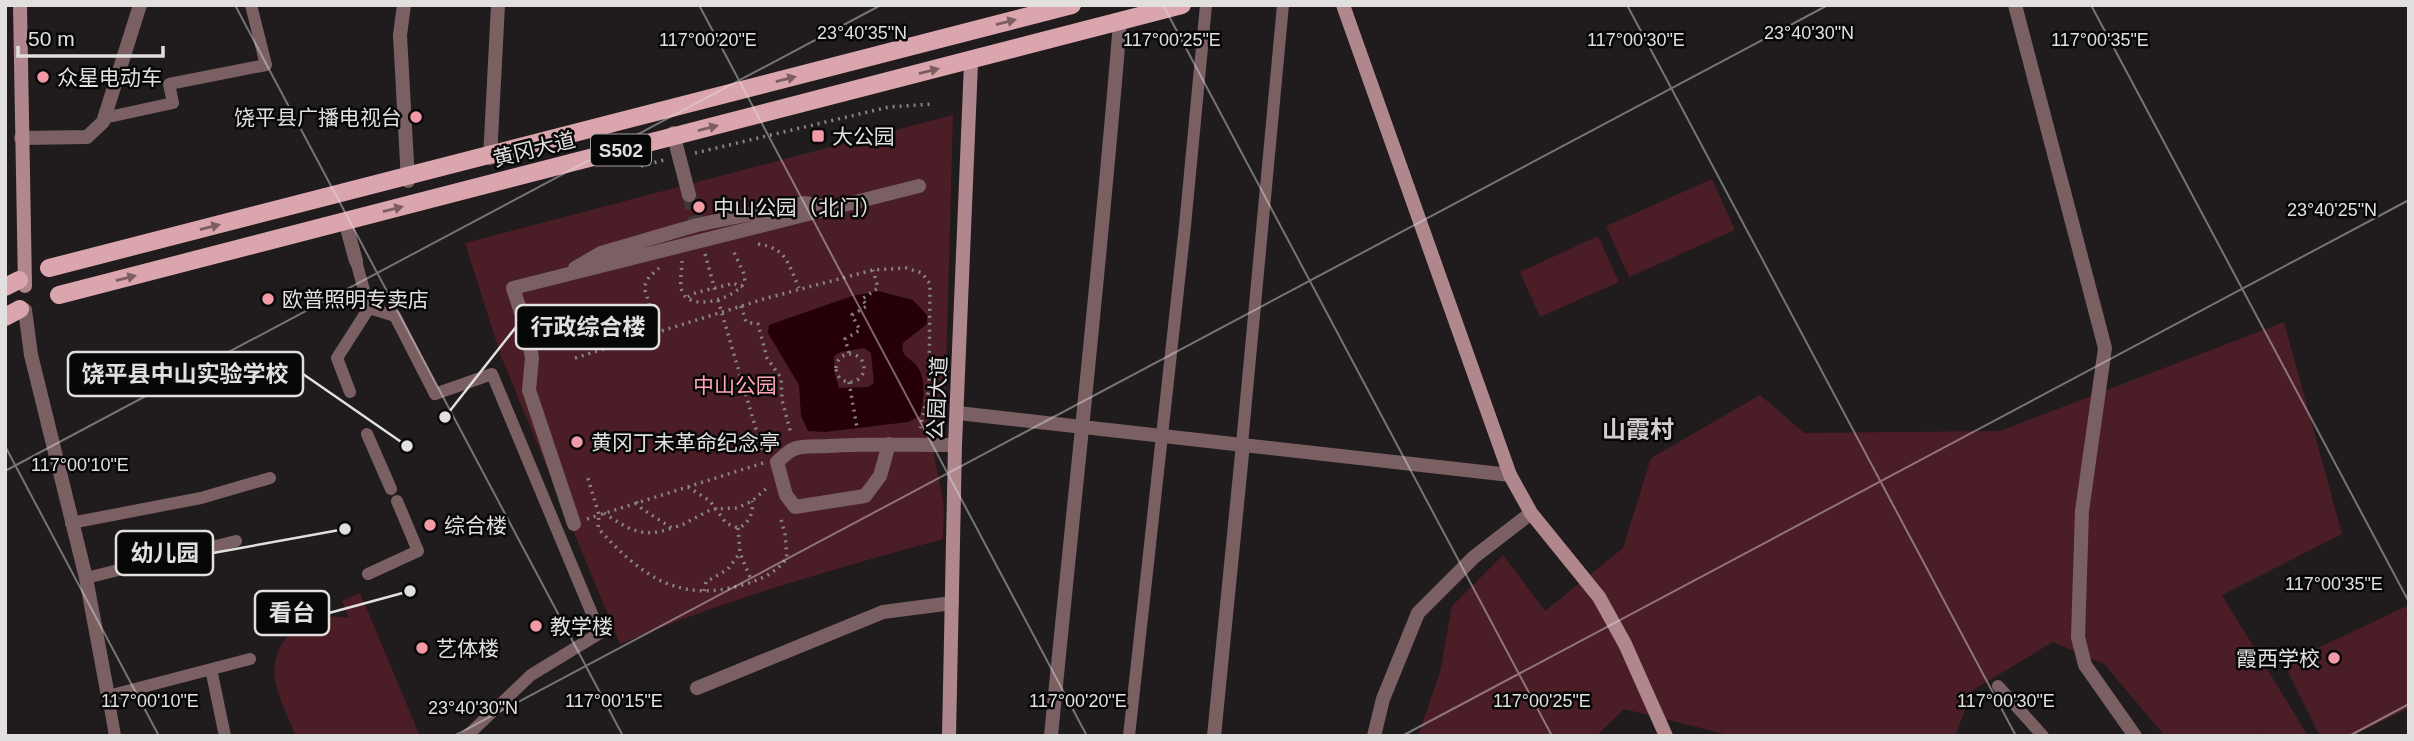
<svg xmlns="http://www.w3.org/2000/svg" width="2414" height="741" font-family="Arial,'Noto Sans SC',sans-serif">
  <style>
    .green { fill: #4b1d26 }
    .water { fill: #250006; fill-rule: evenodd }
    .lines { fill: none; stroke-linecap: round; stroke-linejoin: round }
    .street-tunnel { stroke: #3d3839; stroke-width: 14; stroke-dasharray: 14 7; stroke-linecap: butt }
    .path { stroke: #888485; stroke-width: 3.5; stroke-dasharray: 2 5; stroke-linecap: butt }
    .lane { stroke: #7a6063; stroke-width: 12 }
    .street { stroke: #7a6063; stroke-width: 14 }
    .secondary { stroke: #b0878c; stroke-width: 14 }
    .primary { stroke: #daa5ac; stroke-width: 18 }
    .oneway { fill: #7c5e62 }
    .ticks { fill: none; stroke: #e2dfdf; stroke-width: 2; stroke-opacity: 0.45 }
    .poi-dot { fill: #f39aa7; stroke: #080707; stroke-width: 2.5 }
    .labels { text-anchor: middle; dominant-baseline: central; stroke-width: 5; stroke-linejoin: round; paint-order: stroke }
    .shield { fill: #080707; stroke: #a19e9e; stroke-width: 2 }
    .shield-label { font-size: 19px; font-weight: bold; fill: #e2dfdf }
    .poi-label { font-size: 21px; fill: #e2dfdf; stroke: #080707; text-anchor: start }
    .street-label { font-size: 21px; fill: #e2dfdf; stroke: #080707 }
    .park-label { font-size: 21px; fill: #fea6b2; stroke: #080707 }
    .quarter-label { font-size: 24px; font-weight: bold; fill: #d3cccd; stroke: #080707 }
    .ticks-label { font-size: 18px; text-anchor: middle; fill: #e2dfdf; stroke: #080707; stroke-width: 5; stroke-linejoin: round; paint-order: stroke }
    .leader { fill: none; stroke: #e2dfdf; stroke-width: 2.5 }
    .callout-dot { fill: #e2dfdf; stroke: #080707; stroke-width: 2.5 }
    .callout { fill: #080707; stroke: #e2dfdf; stroke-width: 2.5 }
    .callout-label { font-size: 23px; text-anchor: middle; font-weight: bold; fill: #e2dfdf }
  </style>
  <rect width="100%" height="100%" fill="#201b1c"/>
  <path class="green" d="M953 115 945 409C924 446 938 463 943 500 945 513 943 526 943 539 834 569 724 600 620 644L501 356 465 243Z
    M1712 179 1735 230 1629 277 1606 226Z
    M1598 236 1619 282 1540 317 1520 272Z
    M2284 322 2342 534 2222 595 2308 736H2265L2263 733 2258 736H2165L2104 664 2053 642 1973 690 1955 736H1733L1624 709 1596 736H1418L1440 672 1452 606 1503 555 1545 611 1623 548 1651 458 1760 395 1804 433 2000 431Z
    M360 593 420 736H296C289 719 280 702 276 685 266 639 307 609 349 618L342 601Z
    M2409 605V708L2352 736H2320L2284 664Z"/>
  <path class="water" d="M878 291 913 300 927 315V324L903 343C900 356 909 357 916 365 927 378 924 402 920 416L908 422 825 432 808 431 801 416 799 385 768 333 769 325 852 296ZM864 348 871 353 874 383 868 387 839 388 835 374 834 356 841 352Z"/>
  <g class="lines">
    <path class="street-tunnel" d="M689 195 697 225"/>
    <path class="path" d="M695 153 889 107 932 104
      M641 166 664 160
      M758 244C787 248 788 264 799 288
      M705 254 715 290
      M682 261C682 270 678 287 684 295 697 311 736 297 745 282L744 274 733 250
      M688 297C697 290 721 288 733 283L742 287
      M718 300 763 453
      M741 306 746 322 758 324 767 358 781 378 782 400 791 434
      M658 332 644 287 649 277 659 268
      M849 353 845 339 860 330 852 315 867 306 862 299 878 288 873 270
      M836 368a14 14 0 1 1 28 0a14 14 0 1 1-28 0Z
      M575 358 767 298 873 270 906 268 922 273 930 284 929 389 920 428
      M849 382 857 428
      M763 463 599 515 598 528C639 574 678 604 742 585 760 580 776 573 787 558L785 534 780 515
      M688 487 710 501 726 523 738 528C749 524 754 512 752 501
      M636 502 642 509 672 528 682 525 712 509 737 508 752 501 768 487
      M604 513C628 529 643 539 672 528
      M587 519 599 515 587 475
      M738 528 740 553 752 582
      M704 591 706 582 728 569 740 553"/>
    <path class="lane" d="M104 118 173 103 169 84 266 65 251 5
      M356 261 369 308
      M350 392 337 358 369 308 395 316 435 394 492 374 600 633 531 675 467 736
      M367 434 391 489
      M1242 444 1283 5
      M71 523 201 498 270 478
      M368 574 418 551 397 501
      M86 578 236 541
      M211 669 225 736
      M1998 686 2043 736
      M115 736 108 696 250 659
      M1129 736 1185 226 1206 5"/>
    <path class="street" d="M404 5 400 35 408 181
      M2015 5 2105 348 2082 511 2078 637 2085 665 2135 736
      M673 133 689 195
      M21 138 87 137 103 122 140 5
      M490 158 498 5
      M345 221 356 261
      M575 268 601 253 697 225 804 203 828 207
      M25 310 31 355 86 578 108 696
      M958 413 1510 475
      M889 444 880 476 865 496 795 507 786 495 777 462C782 458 788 451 794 449 803 445 818 447 828 446 870 443 913 445 955 445
      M574 524 529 390 532 358 528 334 513 288 919 186
      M697 688 883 612 952 603
      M1051 736C1074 498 1101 261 1120 22
      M1214 736 1243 444
      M1374 736 1383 699 1418 613 1474 557 1531 513"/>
    <path class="secondary" d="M20 5 25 286
      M1343 5 1510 475 1531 513 1599 597 1625 644 1666 736
      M949 736 955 445 971 63"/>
    <path class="primary" d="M49 268 1072 5
      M5 287 19 280
      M59 295 1182 5
      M5 317 20 309"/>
  </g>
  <defs><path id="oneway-solid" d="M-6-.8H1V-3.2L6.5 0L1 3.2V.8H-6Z" transform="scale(1.75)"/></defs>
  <g class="oneway">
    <use href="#oneway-solid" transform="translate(1006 22) rotate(-14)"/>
    <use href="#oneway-solid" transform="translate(929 71) rotate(-14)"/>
    <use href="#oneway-solid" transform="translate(786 79) rotate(-14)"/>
    <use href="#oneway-solid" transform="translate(708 128) rotate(-14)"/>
    <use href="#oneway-solid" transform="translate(393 209) rotate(-14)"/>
    <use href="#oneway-solid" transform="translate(210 227) rotate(-14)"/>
    <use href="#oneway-solid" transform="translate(126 278) rotate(-14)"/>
  </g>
  <path class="ticks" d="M235 5 623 736M699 5 1087 736M1163 5 1552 736M1627 5 2016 736M2091 5 2409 602M5 446 159 736M5 471 881 5M454 736 1828 5M1402 736 2409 200M2349 736 2409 704"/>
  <g class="poi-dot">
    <circle cx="43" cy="77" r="7"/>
    <circle cx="416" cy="117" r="7"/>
    <rect x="811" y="129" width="14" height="14" rx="3.5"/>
    <circle cx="699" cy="207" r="7"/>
    <circle cx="268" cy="299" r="7"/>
    <circle cx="577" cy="442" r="7"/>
    <circle cx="430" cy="525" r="7"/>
    <circle cx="536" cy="626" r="7"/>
    <circle cx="422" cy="648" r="7"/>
    <circle cx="2334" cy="658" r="7"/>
  </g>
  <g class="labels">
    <rect class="shield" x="591" y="134.5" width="60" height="31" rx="5"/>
    <g class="shield-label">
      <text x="621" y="150">S502</text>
    </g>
    <g class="poi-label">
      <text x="57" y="77">众星电动车</text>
      <text x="402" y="117" text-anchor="end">饶平县广播电视台</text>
      <text x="832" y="136">大公园</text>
      <text x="713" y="207">中山公园（北门）</text>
      <text x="282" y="299">欧普照明专卖店</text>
      <text x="591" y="442">黄冈丁未革命纪念亭</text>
      <text x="444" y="525">综合楼</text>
      <text x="550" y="626">教学楼</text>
      <text x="436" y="648">艺体楼</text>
      <text x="2320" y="658" text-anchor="end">霞西学校</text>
    </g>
    <g class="street-label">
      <text transform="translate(534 149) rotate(-14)">黄冈大道</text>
      <text transform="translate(937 398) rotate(-87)">公园大道</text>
    </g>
    <g class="park-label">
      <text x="735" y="385">中山公园</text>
    </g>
    <g class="quarter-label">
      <text x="1638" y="429">山霞村</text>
    </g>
  </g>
  <g class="ticks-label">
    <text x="862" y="39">23°40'35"N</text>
    <text x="1809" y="39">23°40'30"N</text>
    <text x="708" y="46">117°00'20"E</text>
    <text x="1172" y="46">117°00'25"E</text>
    <text x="1636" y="46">117°00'30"E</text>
    <text x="2100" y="46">117°00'35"E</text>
    <text x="2332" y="216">23°40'25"N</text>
    <text x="80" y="471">117°00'10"E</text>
    <text x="2334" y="590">117°00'35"E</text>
    <text x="150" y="707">117°00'10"E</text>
    <text x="614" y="707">117°00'15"E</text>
    <text x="1078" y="707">117°00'20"E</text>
    <text x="1542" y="707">117°00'25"E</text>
    <text x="2006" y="707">117°00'30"E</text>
    <text x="473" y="714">23°40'30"N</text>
  </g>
  <path class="leader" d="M445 417L516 327M407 446L303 374M345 529L213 553M410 591L329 613"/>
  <g class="callout-dot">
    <circle cx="445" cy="417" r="7"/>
    <circle cx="407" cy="446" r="7"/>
    <circle cx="345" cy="529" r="7"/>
    <circle cx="410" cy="591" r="7"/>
  </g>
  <g class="callout">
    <rect x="516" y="305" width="143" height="44" rx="7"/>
    <rect x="68" y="352" width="235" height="44" rx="7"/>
    <rect x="116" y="531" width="97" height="44" rx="7"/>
    <rect x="255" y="591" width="74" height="44" rx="7"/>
  </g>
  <g class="callout-label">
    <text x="588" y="335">行政综合楼</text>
    <text x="185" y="382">饶平县中山实验学校</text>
    <text x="165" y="561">幼儿园</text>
    <text x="292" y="621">看台</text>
  </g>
  <rect width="2414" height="741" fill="none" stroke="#e2dfdf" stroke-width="14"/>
  <path d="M18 46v10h145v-10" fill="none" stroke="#e2dfdf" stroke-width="3.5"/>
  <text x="28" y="46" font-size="21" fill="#e2dfdf" stroke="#080707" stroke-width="5" paint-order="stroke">50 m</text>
</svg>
